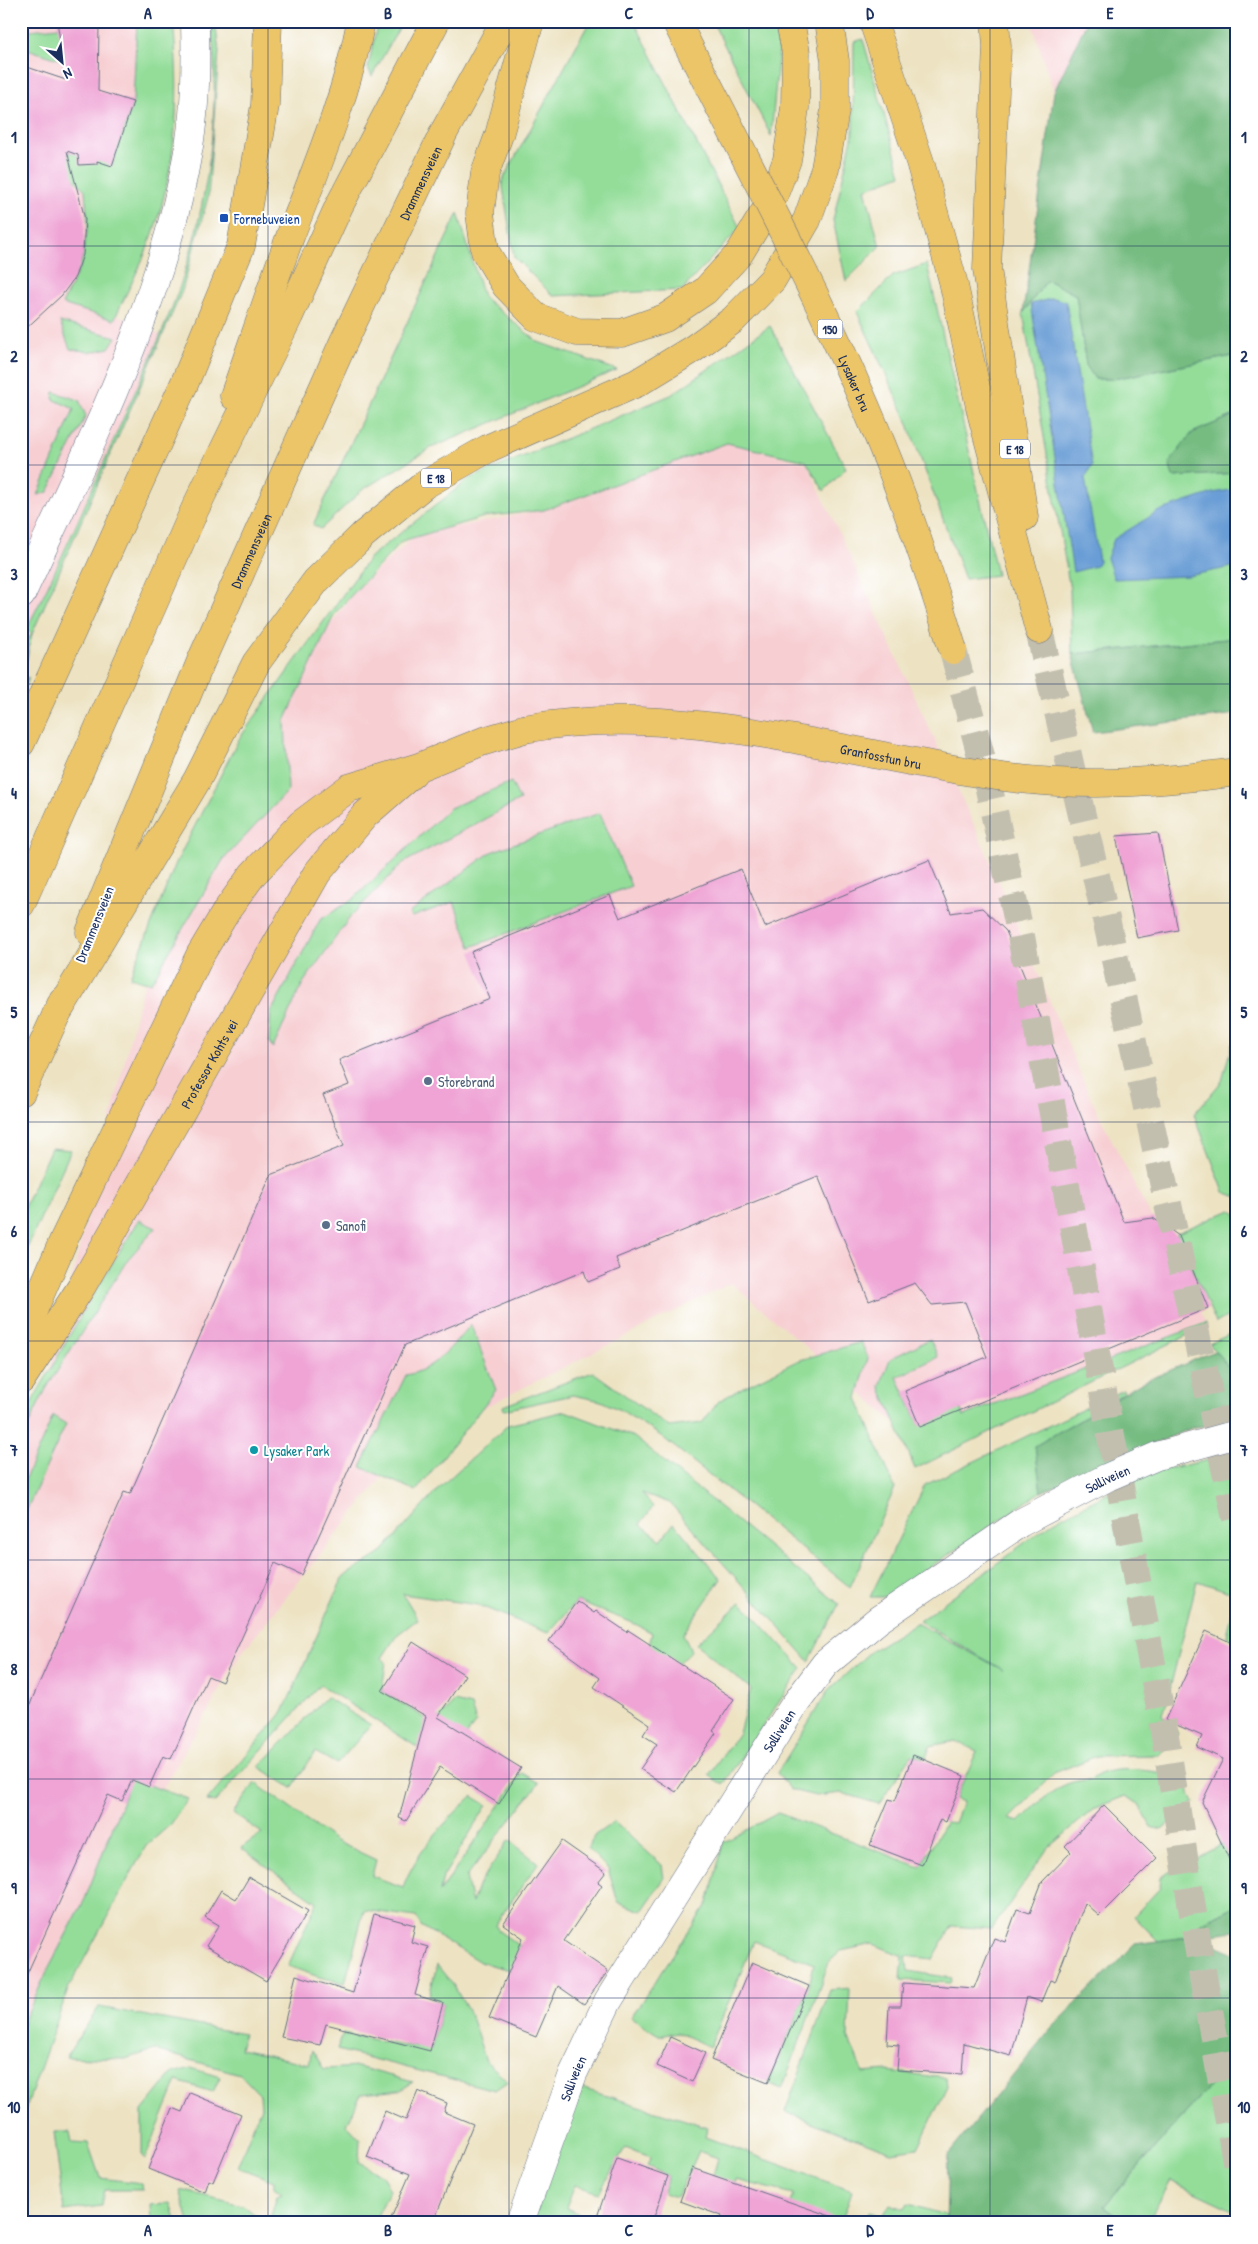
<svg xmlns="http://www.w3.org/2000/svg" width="1258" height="2244" font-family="'Patrick Hand',sans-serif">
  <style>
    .built { fill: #f7cfd3 }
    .green { fill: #93dd99; stroke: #57867c }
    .forest { fill: #76bc81; stroke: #487670 }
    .water { fill: #699dd5; stroke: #42669a }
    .building { fill: #efa4d5 }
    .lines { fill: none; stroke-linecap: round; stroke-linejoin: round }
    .highway-tunnel { stroke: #c3bfaf; stroke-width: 28; stroke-dasharray: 28 14; stroke-linecap: butt }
    .minor-casing { stroke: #646e81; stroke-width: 29 }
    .major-casing { stroke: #646e81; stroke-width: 29 }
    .highway-casing { stroke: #646e81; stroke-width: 29 }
    .minor { stroke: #fff; stroke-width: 28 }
    .major { stroke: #edc569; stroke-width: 28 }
    .highway { stroke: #edc569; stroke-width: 28 }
    .major-bridge-casing { stroke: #646e81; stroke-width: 29; stroke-linecap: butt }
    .highway-bridge-casing { stroke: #646e81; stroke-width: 29; stroke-linecap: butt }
    .major-bridge { stroke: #edc569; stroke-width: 28 }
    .highway-bridge { stroke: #edc569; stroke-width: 28 }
    .grid { fill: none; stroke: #1b2f5e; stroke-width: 1; stroke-opacity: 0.55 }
    .transit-dot { fill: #1a4fb4; stroke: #fff; stroke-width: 2 }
    .service-dot { fill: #5c6f8a; stroke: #fff; stroke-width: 2 }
    .culture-dot { fill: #0f9aa8; stroke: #fff; stroke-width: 2 }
    .labels { text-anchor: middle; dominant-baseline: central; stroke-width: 4; stroke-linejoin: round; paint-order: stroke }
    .shield { fill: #fff; stroke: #5f6d8e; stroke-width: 1 }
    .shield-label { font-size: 12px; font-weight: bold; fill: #1b2f5e }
    .street-label { font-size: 14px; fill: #1b2f5e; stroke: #fff }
    .transit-label { font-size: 14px; fill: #164399; stroke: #fff; text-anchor: start }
    .service-label { font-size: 14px; fill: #4e5e75; stroke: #fff; text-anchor: start }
    .culture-label { font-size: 14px; fill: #0d838f; stroke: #fff; text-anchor: start }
    .neatline { fill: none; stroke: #1b2f5e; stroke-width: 2 }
    .grid-label { font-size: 16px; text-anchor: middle; font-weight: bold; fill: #1b2f5e }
  </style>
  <rect width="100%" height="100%" fill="#fff"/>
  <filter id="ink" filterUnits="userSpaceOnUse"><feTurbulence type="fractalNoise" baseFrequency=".02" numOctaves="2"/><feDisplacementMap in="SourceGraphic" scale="10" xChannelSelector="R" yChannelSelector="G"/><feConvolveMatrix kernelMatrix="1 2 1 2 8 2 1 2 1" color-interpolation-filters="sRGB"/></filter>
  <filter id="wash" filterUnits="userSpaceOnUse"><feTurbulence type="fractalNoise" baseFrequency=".0096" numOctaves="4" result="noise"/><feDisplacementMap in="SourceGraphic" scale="20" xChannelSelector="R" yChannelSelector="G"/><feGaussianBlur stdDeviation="1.12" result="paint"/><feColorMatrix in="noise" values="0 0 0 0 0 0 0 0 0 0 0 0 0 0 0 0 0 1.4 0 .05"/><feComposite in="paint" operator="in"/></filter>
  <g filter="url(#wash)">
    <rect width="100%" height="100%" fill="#ede3c3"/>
    <path class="built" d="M21 21H143L160 128 96 305 160 335 21 645Z
      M1031 21H1086L1054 92Z
      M727 443 807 463 986 851 1091 1099 1205 1322 917 1441 731 1283 406 1447 241 1654 21 2033V1435L51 1365 141 994 221 776 357 588 417 534 549 509Z"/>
    <path class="green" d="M137 21H173C180 90 178 152 158 218 148 253 129 287 114 320L62 304 81 265 88 226 85 190 64 169 69 152 112 165 133 102Z
      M211 21H215L219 51 208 197 182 291 32 634 23 677 29 678 21 696V646L32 634 26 630C60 564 89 496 119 428 139 382 162 336 179 289 208 205 221 110 211 21Z
      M378 21H403L372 76 368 68Z
      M590 21H634L740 228 682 290 553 296 514 257 502 181Z
      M712 21H772L779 49 771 136Z
      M58 27 78 28 77 65 21 47V31Z
      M863 39 901 175 865 189 880 247 846 281 833 220 853 134 854 42Z
      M458 213 483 297 538 342 617 370 431 448 362 490 321 529 313 525Z
      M927 264 997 575 965 579 905 416 857 312 893 276Z
      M1047 280 1076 295 1086 365 1095 379H1113L1233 356 1237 353V414L1192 433 1173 477 1237 473V638L1072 654 1070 590 1023 313Z
      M60 322 116 337 109 348 92 352 70 349Z
      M770 326 846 468 824 491 806 461 727 443 544 510 484 517 402 541 335 613 285 721 288 791 223 860 151 983 130 977 176 863 239 739 370 557 469 479 671 395Z
      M54 392 79 400 86 416 48 492 38 495 74 409 53 399Z
      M511 782 520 800 403 863 351 916 303 983 273 1048 269 1042 271 1012 320 920 352 900 450 808Z
      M600 813 631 886 471 947 454 902 412 917 409 913 491 852Z
      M1237 1040V1197L1224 1192 1194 1114 1222 1081 1232 1044Z
      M51 1148 71 1150 21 1262V1214Z
      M1231 1210 1237 1214V1311L1216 1323 1177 1233Z
      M139 1220 156 1228 128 1259 46 1389 21 1440C21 1415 39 1390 51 1369 78 1318 109 1269 139 1220Z
      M1206 1323V1326L915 1469 880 1386 890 1359 930 1339 938 1357 897 1377 920 1426 961 1409 963 1416Z
      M471 1325 496 1390 416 1491 361 1467 406 1375C435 1370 452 1345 471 1325Z
      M1237 1331V1377L1209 1344Z
      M861 1342 868 1358 857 1398 895 1488 850 1587 661 1436 624 1412 601 1401 573 1395 504 1410 503 1406 593 1372 669 1427 702 1423 719 1401 742 1388 797 1361Z
      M1123 1390 1124 1393 1035 1446 1041 1492 886 1597H870L925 1485Z
      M565 1411 634 1437 839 1604 809 1661 670 1503 642 1493 653 1507 640 1524 661 1540 674 1523 721 1579 683 1634 691 1651 634 1708 652 1633C628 1618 602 1613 577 1601L548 1633 478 1605 403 1594 418 1619 397 1635 382 1658 386 1662 382 1691 434 1724 454 1702 471 1706 476 1722 445 1765 320 1685 215 1802 207 1801 283 1712 343 1577 380 1554 441 1486 508 1425Z
      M53 1416 66 1424 21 1522V1488Z
      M1237 1454V1653L1236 1645 1227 1636 1236 1594 1197 1581 1163 1716 1179 1734 1159 1755 1097 1756 1054 1773 1009 1819 1019 1822C1041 1801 1059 1779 1091 1780 1109 1762 1158 1772 1182 1776L1194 1802 1161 1830 1151 1827 1139 1804 1125 1796 1095 1808 1048 1848 992 1929 952 1926 933 1959 906 1956 908 1971 952 1978 950 1983 901 1980 903 1956 873 1944 841 1951 829 1962 782 2089 768 2083 809 1986 814 1964 754 1941 710 2047 677 2032 660 2036 631 2017 708 1903 724 1840 726 1841 778 1813 920 1867 946 1822 955 1823 963 1802 955 1799 977 1751 955 1741 930 1746 926 1758 912 1755 879 1804 842 1793 816 1796 791 1790 777 1773 828 1691 871 1651 916 1623 1003 1670 919 1621 1054 1521 1148 1473Z
      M741 1602 802 1668 723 1785 709 1775 739 1733 751 1689 696 1644Z
      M326 1697 371 1725 337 1764 315 1752 292 1788 259 1767Z
      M522 1773 539 1783 466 1877 472 1903 479 1884 509 1840 538 1863 495 1925 500 1932 537 1958 525 1974 480 1962 421 1926 416 1917 364 1910 345 1983 319 1977 288 1966 317 1902 241 1848 262 1833 233 1813 255 1783 336 1841 376 1860 372 1876 403 1887C416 1852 445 1822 472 1796L487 1805 443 1877 440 1892Z
      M131 1779 188 1799 171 1824 146 1846 69 1987 21 2122V2027L49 1967 85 1899Z
      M614 1822 662 1865 664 1879 642 1911 618 1902 608 1869 587 1848 595 1835Z
      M1237 1837V1905L1201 1923 1194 1936 1158 1941 1134 1916 1160 1888 1161 1877Z
      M437 1965 454 1986 470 2014 486 2061 508 2081 495 2090 337 2050 343 2033 398 2045 431 2049 443 2003 429 1996Z
      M850 1988 848 2037 863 2073 887 2071 946 2078 947 2087 918 2148 891 2152 785 2112 830 1990Z
      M99 2007 244 2034 240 2049 309 2064 312 2050 324 2069 358 2067 413 2082 401 2090 361 2094 347 2125 360 2139 359 2162 383 2177 390 2190 376 2218 379 2223H269L277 2196 282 2194 274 2188V2181L237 2167 261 2107 260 2095 240 2074 155 2050 124 2059 66 2057Z
      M1237 2055V2212L1171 2181 1147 2223H1126L1104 2206Z
      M191 2068 220 2077 213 2092 177 2081 145 2159 142 2154V2111L173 2073Z
      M581 2088 708 2127 705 2137 852 2191 841 2223H804L788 2209 793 2194 736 2180 730 2194 706 2200 718 2158 698 2151 677 2197 664 2193 668 2176 647 2166 651 2157 625 2148 599 2193 575 2185 566 2208 589 2218 587 2223H532Z
      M54 2132H70L72 2142 88 2143 100 2178 142 2183 143 2190H104L101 2206 64 2211Z
      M180 2190 243 2205 262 2220 261 2223H189Z
      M171 2203 177 2223H151L150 2205Z
      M890 2204 905 2209 908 2204 946 2215V2223H874L866 2220 869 2212 883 2216Z"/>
    <path class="forest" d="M1087 21H1237V353L1233 356 1113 379H1095L1086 365 1076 295 1047 280 1023 313 1054 92Z
      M1237 414V473L1173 477 1169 463 1192 433Z
      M1237 638V714L1093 732 1072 654Z
      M1215 1351 1237 1377V1422L1194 1427 1041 1492 1035 1446 1143 1382Z
      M1237 1905V1931L1195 1936 1237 1954V2055L1104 2206 1126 2223H946L948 2155 1052 2028 1135 1944 1194 1936 1201 1923Z"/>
    <path class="water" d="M1054 298 1066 302 1092 466 1085 478 1099 561 1096 566 1073 572 1031 304Z
      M1237 489V566L1188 576 1114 579 1107 558 1114 539 1159 511 1213 493Z"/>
    <g id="blocks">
      <path class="building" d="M57 21 99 23 98 91 133 102 112 166 97 161V164L79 165 78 155 67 151 85 219 83 255 75 277 62 295 21 333V65L66 80Z
        M1158 833 1178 930 1137 938 1116 836Z
        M929 860 951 913 982 908 1006 931 1124 1222 1153 1218 1179 1236 1208 1308 920 1427 905 1391 987 1357 965 1302 932 1305 915 1283 869 1301 818 1176 616 1258 620 1269 588 1282 584 1271 405 1345 301 1575 275 1563 222 1682 208 1676 171 1759 163 1756 149 1787 132 1780 122 1801 108 1795 21 1987V1729L33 1697 124 1492 130 1494 271 1175 344 1146 323 1095 349 1085 339 1060 490 999 471 952 610 895 620 918 741 869 765 927Z
        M577 1601 594 1613 596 1611 627 1632 628 1630 734 1699 713 1731 716 1733 676 1792 640 1769 657 1744 643 1735 650 1724 594 1687 600 1678 549 1641Z
        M1206 1631 1237 1645V1876L1202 1802 1223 1759 1197 1747 1202 1736 1165 1720Z
        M413 1642 465 1675 438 1717 521 1768 499 1804 440 1767 406 1821 399 1818 426 1716 382 1691Z
        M913 1755 964 1776 946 1822 940 1819 922 1865 870 1845 889 1799 895 1801Z
        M1104 1805 1157 1858 1099 1916 1085 1903 1055 1982 1050 1980 1041 2002 1027 1997 1011 2056 964 2043 962 2074 897 2070 899 2045 887 2044 889 2006H901L903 1983 974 1988 994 1938 1005 1942 1017 1909 1030 1913 1042 1882 1071 1852 1065 1846Z
        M562 1841 606 1872 598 1882 602 1885 564 1941 608 1971 584 2004 558 1986 536 2037 489 2018 523 1938 503 1924Z
        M249 1877 308 1911 266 1981 206 1946 219 1925 205 1917 221 1890 236 1899Z
        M374 1914 415 1925 411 1942 428 1947 415 1995 443 2003 430 2051 326 2024 320 2045 281 2037 296 1975 353 1993Z
        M752 1962 809 1986 768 2083 711 2060Z
        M670 2037 705 2053 692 2082 657 2066Z
        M418 2091 447 2103 444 2112 473 2124 433 2223H389L410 2174 367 2157 385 2111 406 2120Z
        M190 2093 241 2114 213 2182 209 2180 205 2192 148 2169 172 2108 182 2112Z
        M617 2158 668 2176 652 2223H595Z
        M692 2168 836 2218 835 2223H719L722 2216 680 2201Z"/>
    </g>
  </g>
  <g filter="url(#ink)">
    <use href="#blocks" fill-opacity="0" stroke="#646e81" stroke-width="1"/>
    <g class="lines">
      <path class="highway-tunnel" d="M1039 630 1109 932 1237 1523
        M953 650 986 775 1021 936 1166 1742 1201 1965 1237 2166"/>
      <defs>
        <g id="minor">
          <path d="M21 595C88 449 162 306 189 146 196 105 196 63 195 21"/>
          <path id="s1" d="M520 2223 573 2074 608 2001 793 1707 825 1664 878 1620 1020 1523 1108 1477 1157 1456 1237 1434"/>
        </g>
        <g id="major">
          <path d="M21 1339 64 1239 200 955 227 910 253 874 301 824 349 788 419 767 481 742 524 729"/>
          <path id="s2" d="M21 1380 82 1286 317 873 365 815 413 773"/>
        </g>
        <g id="highway">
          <path d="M530 21 499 135 485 173 480 213 485 251 506 286 536 317 577 332 622 333 665 318 705 291 739 254 772 200 787 160 795 108 796 53 790 21"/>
          <path d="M873 21 920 162 953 281 982 416 1039 630"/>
          <path d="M995 21 997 46 987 269 1024 517"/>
          <path d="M234 396C253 342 271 288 291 234 318 164 347 95 361 21"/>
          <path d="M21 743 185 382 241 246 265 105 268 21"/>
          <path d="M21 904 195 509 289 316 339 206 436 21"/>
          <path id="s3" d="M90 932 201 661 344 341 444 132 505 21"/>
          <path d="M56 1015 197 780 256 663 316 581 363 535 424 485 489 448 637 383 693 349 733 320 772 280 807 220 825 169 835 110V61L829 21"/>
          <path d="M21 1092 63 1000"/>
        </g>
      </defs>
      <use href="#minor" class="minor-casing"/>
      <use href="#major" class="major-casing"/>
      <use href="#highway" class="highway-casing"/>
      <use href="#minor" class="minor"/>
      <use href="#major" class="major"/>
      <use href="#highway" class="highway"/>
      <defs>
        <g id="major-bridge">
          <path id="s4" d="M524 729C678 700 844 754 996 776 1081 788 1152 783 1237 772"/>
        </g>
        <g id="highway-bridge">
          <path id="s5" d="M676 21C745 160 823 300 881 443 909 511 932 580 953 650"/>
        </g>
      </defs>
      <use href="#major-bridge" class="major-bridge-casing"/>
      <use href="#highway-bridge" class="highway-bridge-casing"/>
      <use href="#major-bridge" class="major-bridge"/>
      <use href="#highway-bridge" class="highway-bridge"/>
    </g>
  </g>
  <path class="grid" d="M268 21V2223M509 21V2223M749 21V2223M990 21V2223M21 246H1237M21 465H1237M21 684H1237M21 903H1237M21 1122H1237M21 1341H1237M21 1560H1237M21 1779H1237M21 1998H1237"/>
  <rect class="transit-dot" x="219" y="213" width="10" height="10" rx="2.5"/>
  <g class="service-dot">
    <circle cx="428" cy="1081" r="5"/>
    <circle cx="326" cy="1225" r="5"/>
  </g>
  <circle class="culture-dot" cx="254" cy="1450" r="5"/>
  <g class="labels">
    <g class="shield">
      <rect x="817.5" y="319.5" width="25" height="19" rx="4"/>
      <rect x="1000" y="439.5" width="30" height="19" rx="4"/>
      <rect x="421" y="468.5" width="30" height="19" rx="4"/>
    </g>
    <g class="shield-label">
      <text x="830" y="329">150</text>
      <text x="1015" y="449">E 18</text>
      <text x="436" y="478">E 18</text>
    </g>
    <g class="street-label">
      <text stroke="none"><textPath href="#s3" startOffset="819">Drammensveien</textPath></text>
      <text stroke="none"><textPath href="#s5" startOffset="404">Lysaker bru</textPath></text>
      <text stroke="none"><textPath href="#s3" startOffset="414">Drammensveien</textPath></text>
      <text stroke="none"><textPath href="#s4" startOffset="360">Granfosstun bru</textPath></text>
      <text transform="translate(94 924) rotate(-68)">Drammensveien</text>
      <text stroke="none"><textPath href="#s2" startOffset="368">Professor Kohts vei</textPath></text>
      <text stroke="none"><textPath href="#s1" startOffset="979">Solliveien</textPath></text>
      <text stroke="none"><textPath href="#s1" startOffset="559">Solliveien</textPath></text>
      <text stroke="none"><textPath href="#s1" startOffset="154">Solliveien</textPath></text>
    </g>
    <g class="transit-label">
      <text x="234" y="218">Fornebuveien</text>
    </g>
    <g class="service-label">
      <text x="438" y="1081">Storebrand</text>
      <text x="336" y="1225">Sanofi</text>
    </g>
    <g class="culture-label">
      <text x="264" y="1450">Lysaker Park</text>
    </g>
  </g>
  <rect width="1258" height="2244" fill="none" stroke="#fff" stroke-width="55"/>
  <g transform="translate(62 62) rotate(153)" stroke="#ffffff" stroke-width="4" paint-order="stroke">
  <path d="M0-4L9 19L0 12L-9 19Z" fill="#1b2f5e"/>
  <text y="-8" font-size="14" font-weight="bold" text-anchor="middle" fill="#1b2f5e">N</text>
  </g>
  <rect x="28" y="28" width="1202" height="2188" class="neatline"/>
  <g class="grid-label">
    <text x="148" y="19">A</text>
    <text x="388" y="19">B</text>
    <text x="629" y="19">C</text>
    <text x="870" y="19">D</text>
    <text x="1110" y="19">E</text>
    <text x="14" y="143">1</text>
    <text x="1244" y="143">1</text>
    <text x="14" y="362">2</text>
    <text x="1244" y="362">2</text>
    <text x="14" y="580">3</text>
    <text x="1244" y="580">3</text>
    <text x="14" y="799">4</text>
    <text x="1244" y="799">4</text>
    <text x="14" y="1018">5</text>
    <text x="1244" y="1018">5</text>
    <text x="14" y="1237">6</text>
    <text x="1244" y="1237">6</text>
    <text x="14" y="1456">7</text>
    <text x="1244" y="1456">7</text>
    <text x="14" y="1675">8</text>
    <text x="1244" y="1675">8</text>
    <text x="14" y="1894">9</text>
    <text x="1244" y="1894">9</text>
    <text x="14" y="2113">10</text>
    <text x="1244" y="2113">10</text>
    <text x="148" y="2236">A</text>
    <text x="388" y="2236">B</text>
    <text x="629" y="2236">C</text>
    <text x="870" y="2236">D</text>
    <text x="1110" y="2236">E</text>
  </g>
</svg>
